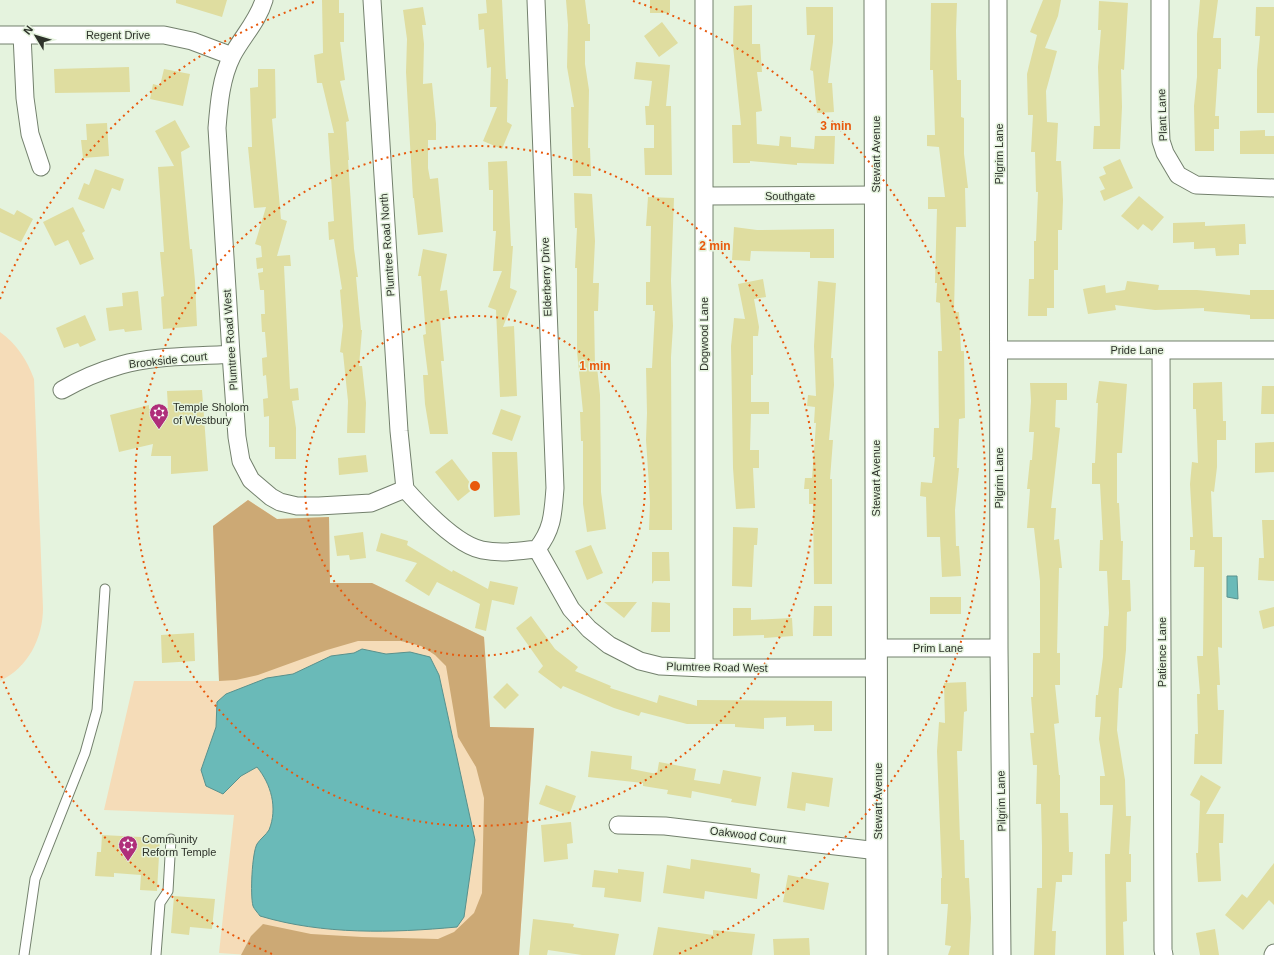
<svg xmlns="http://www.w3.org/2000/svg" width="1274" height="955" font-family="Arial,sans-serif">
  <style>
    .green { fill: #f5dcb8 }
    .forest { fill: #cca975 }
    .water { fill: #6abab8; stroke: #58918d }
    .building { fill: #dfdda0 }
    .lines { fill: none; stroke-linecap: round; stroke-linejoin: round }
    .service-casing { stroke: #73806d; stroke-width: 11 }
    .minor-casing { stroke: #73806d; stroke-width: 19 }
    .tertiary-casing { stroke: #73806d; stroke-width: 23 }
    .service { stroke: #fff; stroke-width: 9 }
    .minor { stroke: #fff; stroke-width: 17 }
    .tertiary { stroke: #fff; stroke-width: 21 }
    .ring { fill: none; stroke: #e8590c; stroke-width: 2; stroke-dasharray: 2 4 }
    .labels { text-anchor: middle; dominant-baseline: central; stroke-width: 3; stroke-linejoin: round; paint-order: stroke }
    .street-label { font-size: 11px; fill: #2d322a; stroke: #e5f3de }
    .poi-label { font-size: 11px; fill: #2d322a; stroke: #e5f3de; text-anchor: start }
    .centre { fill: #e8590c; stroke: #e5f3de; stroke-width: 2 }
    .ring-label { font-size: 12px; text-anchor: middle; font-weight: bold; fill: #e8590c; stroke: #e5f3de; stroke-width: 3; stroke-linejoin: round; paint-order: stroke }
  </style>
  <rect width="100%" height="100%" fill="#e5f3de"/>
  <path class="green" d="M0 332C17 344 27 360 34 379L43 608C43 638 28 668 0 681Z
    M248 500 277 519 329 517 330 583H372L484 637 490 727 534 728 519 955H249L219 953 234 815 104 810 134 681H219L213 526Z"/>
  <path class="forest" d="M248 500 277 519 329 517 330 583H372L484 637 490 727 534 728 519 955H241L251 936 263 924 311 934 362 937 438 939 454 932 474 913 482 893 484 798 476 767 458 737 446 666 435 655 421 646 401 641H358L327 650 258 675 236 680 219 681 213 526Z"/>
  <path class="water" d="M1227 576H1237L1238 599 1227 597Z
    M362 649 386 654 410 652 430 657 439 675 475 840 464 917 457 927C392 933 323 935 260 916 258 913 254 909 253 906 250 895 252 853 257 844 260 839 266 835 269 830 278 808 271 784 257 767L241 776 223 794 206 786 201 770 216 727 217 702 226 694 267 678 293 674 331 656 354 653Z"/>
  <path class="building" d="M176 0H227L222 17 176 3Z
    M322 0H339V13H344V42H340L345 80 340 81 349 121 346 122 349 160H348L354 249 358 277H356L361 330H362L359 366H362L366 403 365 433H347L348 401 343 353 340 352 343 326 340 290 342 289 334 239 329 240 328 222 334 221 328 133H334L322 83H317L314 55 323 53Z
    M486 0H502L506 79H508L507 122 512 125 502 149 483 141 497 107H490L491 67 487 68 484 29 479 30 478 14 487 13Z
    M566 0H585L588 24H590V41H585V64L589 90 588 148H590L591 176H573L571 107H574L567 67 568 25Z
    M650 0H670V13H650Z
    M1043 0H1061L1058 16 1045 48 1057 51 1046 91 1047 122 1058 123 1056 161H1061L1063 200 1062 230H1058V270H1054V308H1047V316H1028L1029 279H1034V241H1036L1038 192H1036L1035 152H1031L1033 115H1028L1027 74 1037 35 1030 32Z
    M1200 0H1218L1213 38H1221V69H1218L1215 116H1219V129H1214V151H1195L1194 106 1197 77V34Z
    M1099 1 1128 3 1124 70 1121 69 1122 107 1120 149H1093L1094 126H1100L1098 67 1101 30H1098Z
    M931 3H957L956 31 957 80H961V117L964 118V154L968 188H965L966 227H956L954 312H959L961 351H964L965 418 959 419 957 468H959L955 510 956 546H959L961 576 942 577 940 537H927L926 497 920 496 921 482 932 483 935 457H933L934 428H939L938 351H942L940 303 936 302 937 283H935L937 209H928V197H945L939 147 927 146V135H935L933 70H930Z
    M752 5V44H760L762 72H757L762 111 756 112 757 144 779 146 780 136 791 137V147L814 149 815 136H835L834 164 797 163V165L750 161V163H733L732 125H741L733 46 734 6Z
    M423 7 426 25H422L424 44 423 84 432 83 436 124V140H428V168L430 179 438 178 443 232 418 235 414 198H413L406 72 407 39 403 10Z
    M806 7H833V42L828 83H832L834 112 817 113 813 71 810 70 815 35H807Z
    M1256 7H1274V113H1257V70L1260 36H1255Z
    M662 22 678 43 659 57 644 36Z
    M636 62 670 65 666 106H671L672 175H645L644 148H654V125H646L645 106H649L652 81 634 79Z
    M129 67 130 92 55 93 54 69Z
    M164 69 190 74 183 106 150 99 153 84 160 86Z
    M258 69H275L276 118 272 119 281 219 287 221 277 256 290 255 291 266H284L290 389 298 388 299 400 292 401 296 428V459H275V447H269V416L264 417 263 399 268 398 266 375 263 376 262 358 267 357 265 332H262L261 314H265L264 290H260L258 273 263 272V268L257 269 256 258 262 257 261 246 255 244 266 207 254 208 248 147H252L250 88 258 87Z
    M175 120 190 147 181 152 190 249H192L195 281 197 326 163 329 161 297 164 296 160 252H164L158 167 174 166 155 131Z
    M107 123 109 156 83 158 81 140H87L86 124Z
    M1265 130V136H1274V154H1240V131Z
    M1120 159 1133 188 1104 201 1100 191 1105 189 1099 177 1106 174 1103 167Z
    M507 161 511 246H513L510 288 517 291 503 327 514 326 517 396 500 397 496 310 488 307 502 271H493L496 231H493V190H489L488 162Z
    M95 169 124 179 120 191 112 188 104 209 78 199 84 183 89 185Z
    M574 193 592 194 595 241 593 283H599L598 311H594L595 367H597L600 395 601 492 606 529 587 532 583 504V441H581L580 412H583L577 352V268H575L577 228H575Z
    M1139 196 1164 217 1152 231 1143 224 1138 230 1121 216Z
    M648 197 674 198 671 281 673 326 671 357 672 530H649L650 502 646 440 647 413 646 368H652L655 311H653V305H646V282H650L651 226H646Z
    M73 207 85 231 82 233 94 259 80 265 68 240 55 246 43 222Z
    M0 208 14 215 17 210 33 219 21 242 0 232Z
    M1205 222V226L1245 224 1246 244H1239V255L1216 256 1215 248 1194 249V242L1173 243V223Z
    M734 227 757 230 834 229V258H810V252L751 251 750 261 732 260Z
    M423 249 447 254 440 291 447 290 450 318 440 319 444 361H441L448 434H430L425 404 423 375H428L423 335 426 334 421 276H418Z
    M763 279 766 297 754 299 759 327 758 336H753V375H751V402H769V414H751L750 450H759V468H753L755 508 736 509 733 468 731 346 734 318 745 319 738 284Z
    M818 281 836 283 831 358H833L834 385 829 440H833L830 479H832V584H814L813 504H809V489H804L805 478H812L816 423H814L815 407 807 406 808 395 816 396 814 346Z
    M1127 281 1159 285 1158 290H1197L1250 295V290H1274V319H1250V315L1204 311V308L1155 310 1115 305 1116 310 1088 314 1083 289 1105 285 1106 293 1125 290Z
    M138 291 142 330 125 332 124 329 109 331 106 308 123 306 122 293Z
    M85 315 96 340 80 347 78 343 64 348 56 328Z
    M1099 381 1127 384 1122 453H1117V503H1119L1121 541H1123L1122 580H1130L1131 611 1127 612 1126 650 1122 688H1119L1117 730 1125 780 1126 816H1131L1129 854H1131V882H1126L1127 921 1123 922 1124 955H1106L1105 854H1110L1113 805H1100V776H1105L1099 739 1101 717H1095L1096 695H1098L1103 657 1104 626H1108L1109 613 1107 571H1099L1100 540H1103L1100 484H1092V463H1095L1098 403H1096Z
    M1222 382 1223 421H1226V440H1217V467L1214 492 1211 491 1213 537H1222V648L1218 647 1220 685H1217L1218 710H1224L1222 764H1194L1195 734H1198L1197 694H1200L1197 656H1203L1204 567H1194L1195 550H1190V537H1193L1190 484 1192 462 1198 463 1196 409H1193V383Z
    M1030 383H1067V400H1056L1055 427 1060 428 1051 508H1056L1054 540 1059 539 1062 568H1059L1058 608 1057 653H1060V685H1055L1059 723 1054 724 1059 775H1060V813H1068L1069 852H1073L1072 875H1062V882H1056L1052 931H1056L1055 955H1034L1037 888H1042V846L1041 804H1036L1037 765H1033L1030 733H1034L1031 697H1033V653H1040V581L1034 528H1027L1030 489H1027L1030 460H1032L1034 432H1029L1031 401Z
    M1262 386H1274V414H1261Z
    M202 390 208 471 171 474V456H151L153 444 119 452 110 415 149 405V409L168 408 167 391Z
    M501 409 521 416 512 441 492 434Z
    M1274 442V472L1255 473V443Z
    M492 452H517L520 515 494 517Z
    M366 455 368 472 339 475 338 458Z
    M452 459 474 488 458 501 435 472Z
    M1262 520H1274V581L1258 580 1259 558H1264Z
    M733 527 758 528 757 545H754L752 587 732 586Z
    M363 532 366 558 350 560 349 555 337 556 334 536Z
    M381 533 408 541 407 545 452 572 453 570 488 589 490 581 518 587 514 605 492 600 486 631 475 628 480 604 437 582 429 596 405 581 417 563 376 551Z
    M591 545 603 573 587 580 575 551Z
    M652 552H669L670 581H654L652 584Z
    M930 597H961V614H930Z
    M604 602H637L624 618Z
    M652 602 670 603V632H651Z
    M814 606H832V636H813Z
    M1274 607V626L1263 629 1259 611Z
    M733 608H751V620L792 618 793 636 764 638V635L733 636Z
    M531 616 555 649 578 667 575 671 611 686 610 688 657 703 659 695 697 706V700L832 701V731H814V725L786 726V717L764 718V729L735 727V724H687L641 712 639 716 614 708 563 686 561 689 538 672 543 666 516 628Z
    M194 633 195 661 162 663 161 635Z
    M966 682 967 711 964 712 962 751H957L960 840H964L965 878H969L971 918 969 955H948L951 946 945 945 948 904H941V878H942L937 751 939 722 945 723 944 683Z
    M507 683 519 695 505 709 493 697Z
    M591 751 632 756 631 769 657 774 659 762 696 769 694 780 720 784 723 770 761 777 756 806 731 802 732 799 692 791 691 798 667 794 668 790 643 786V783L588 777Z
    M792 772 833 778 829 807 806 803 805 811 787 808Z
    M1201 775 1221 787 1206 814H1224L1223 843H1219L1221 881 1198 882 1196 853H1198L1200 801 1190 795Z
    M546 785 576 796 569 815 539 804Z
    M571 822 573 843 567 844 568 859 544 862 541 825Z
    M102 835 160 838 157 891 140 890 141 875 114 873V877L95 876 97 852H101Z
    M691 859 751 868V872L760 874 757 899 705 891 704 899 663 893 667 865 690 869Z
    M1274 863V905L1269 900 1243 930 1225 915 1242 894 1247 898Z
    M618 869 644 872 641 902 604 897 605 888 592 887 594 870 618 873Z
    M788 875 829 883 824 910 783 902Z
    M174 896 215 899 212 929 190 927 189 935 171 933Z
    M533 919 574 924 573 927 619 934 615 955H582L548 950 547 955H529Z
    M658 927 713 935V930L755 934 752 955H653Z
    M1215 929 1219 955H1200L1196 933Z
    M809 938 810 955H774L773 939Z"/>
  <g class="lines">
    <defs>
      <path id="service" d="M24 955 35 879 85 753 97 710 105 589
        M156 955 160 903 168 891 171 839"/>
      <path id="minor" d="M264 0C258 21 242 37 232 56 221 78 219 103 217 128L231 354 237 437 241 461 251 480 271 497 280 502 297 506H319L371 503 405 489
        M372 0 399 431 405 489
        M536 0 555 488C553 513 553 529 537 549
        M704 0V668
        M998 0 999 648 1002 955
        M1160 0V117L1161 141 1165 153 1178 175 1196 185 1274 188
        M0 35H164L192 41 232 56
        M22 35 25 98 30 134 41 167
        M704 196 876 195
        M999 350H1274
        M1161 350 1163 950 1164 955
        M62 390C81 379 100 371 121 365 154 355 196 357 231 354
        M405 489C422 508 457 545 482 550 501 554 518 551 537 549
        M537 549 571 609 589 629 609 645 640 661 660 666 704 668H876
        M876 648H999
        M618 825 665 826 878 851
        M1273 955 1274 953"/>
      <path id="tertiary" d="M875 0 877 955"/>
    </defs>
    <use href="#service" class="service-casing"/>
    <use href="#minor" class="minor-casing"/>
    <use href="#tertiary" class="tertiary-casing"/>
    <use href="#service" class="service"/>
    <use href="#minor" class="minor"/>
    <use href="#tertiary" class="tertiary"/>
  </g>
  <g class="ring">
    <circle cx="475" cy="486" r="170"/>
    <circle cx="475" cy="486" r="340"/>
    <path d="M272 954A510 510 0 0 1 0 673M0 299A510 510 0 0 1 317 1M633 1A510 510 0 0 1 678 954"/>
  </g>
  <defs>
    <symbol id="synagogue-pin" viewBox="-11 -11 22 30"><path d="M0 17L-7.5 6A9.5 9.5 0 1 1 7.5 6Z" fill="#af2e7a" stroke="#e5f3de"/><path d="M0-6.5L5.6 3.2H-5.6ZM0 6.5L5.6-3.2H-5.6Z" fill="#fff"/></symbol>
  </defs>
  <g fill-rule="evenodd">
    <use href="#synagogue-pin" x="148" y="402" width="22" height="30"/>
    <use href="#synagogue-pin" x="117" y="834" width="22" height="30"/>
  </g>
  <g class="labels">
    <g class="street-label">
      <text x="118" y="35">Regent Drive</text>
      <text transform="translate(1162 115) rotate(-92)">Plant Lane</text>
      <text transform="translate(876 154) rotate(-90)">Stewart Avenue</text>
      <text transform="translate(999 154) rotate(-90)">Pilgrim Lane</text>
      <text x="790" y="196">Southgate</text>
      <text transform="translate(387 245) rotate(-94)">Plumtree Road North</text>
      <text transform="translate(546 277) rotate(-92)">Elderberry Drive</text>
      <text transform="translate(704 334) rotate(-90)">Dogwood Lane</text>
      <text transform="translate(230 340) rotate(-94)">Plumtree Road West</text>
      <text x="1137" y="350">Pride Lane</text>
      <text transform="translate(168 360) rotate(-6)">Brookside Court</text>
      <text transform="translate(876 478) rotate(-90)">Stewart Avenue</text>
      <text transform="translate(999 478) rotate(-90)">Pilgrim Lane</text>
      <text x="938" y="648">Prim Lane</text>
      <text transform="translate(1162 652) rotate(-90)">Patience Lane</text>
      <text transform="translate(717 667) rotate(1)">Plumtree Road West</text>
      <text transform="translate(878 801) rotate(-90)">Stewart Avenue</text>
      <text transform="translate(1001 801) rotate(-91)">Pilgrim Lane</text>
      <text transform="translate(748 835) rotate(7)">Oakwood Court</text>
    </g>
    <g class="poi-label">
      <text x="173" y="407">Temple Sholom<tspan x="173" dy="13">of Westbury</tspan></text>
      <text x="142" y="839">Community<tspan x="142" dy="13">Reform Temple</tspan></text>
    </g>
  </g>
  <circle cx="475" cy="486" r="6" class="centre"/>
  <g class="ring-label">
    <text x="836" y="130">3 min</text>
    <text x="715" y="250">2 min</text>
    <text x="595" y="370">1 min</text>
  </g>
  <g transform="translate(36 36) rotate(308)" stroke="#e5f3de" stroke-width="3" paint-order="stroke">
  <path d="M0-3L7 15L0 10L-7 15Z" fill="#2d322a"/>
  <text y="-6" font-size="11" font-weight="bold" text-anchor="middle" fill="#2d322a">N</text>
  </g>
</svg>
